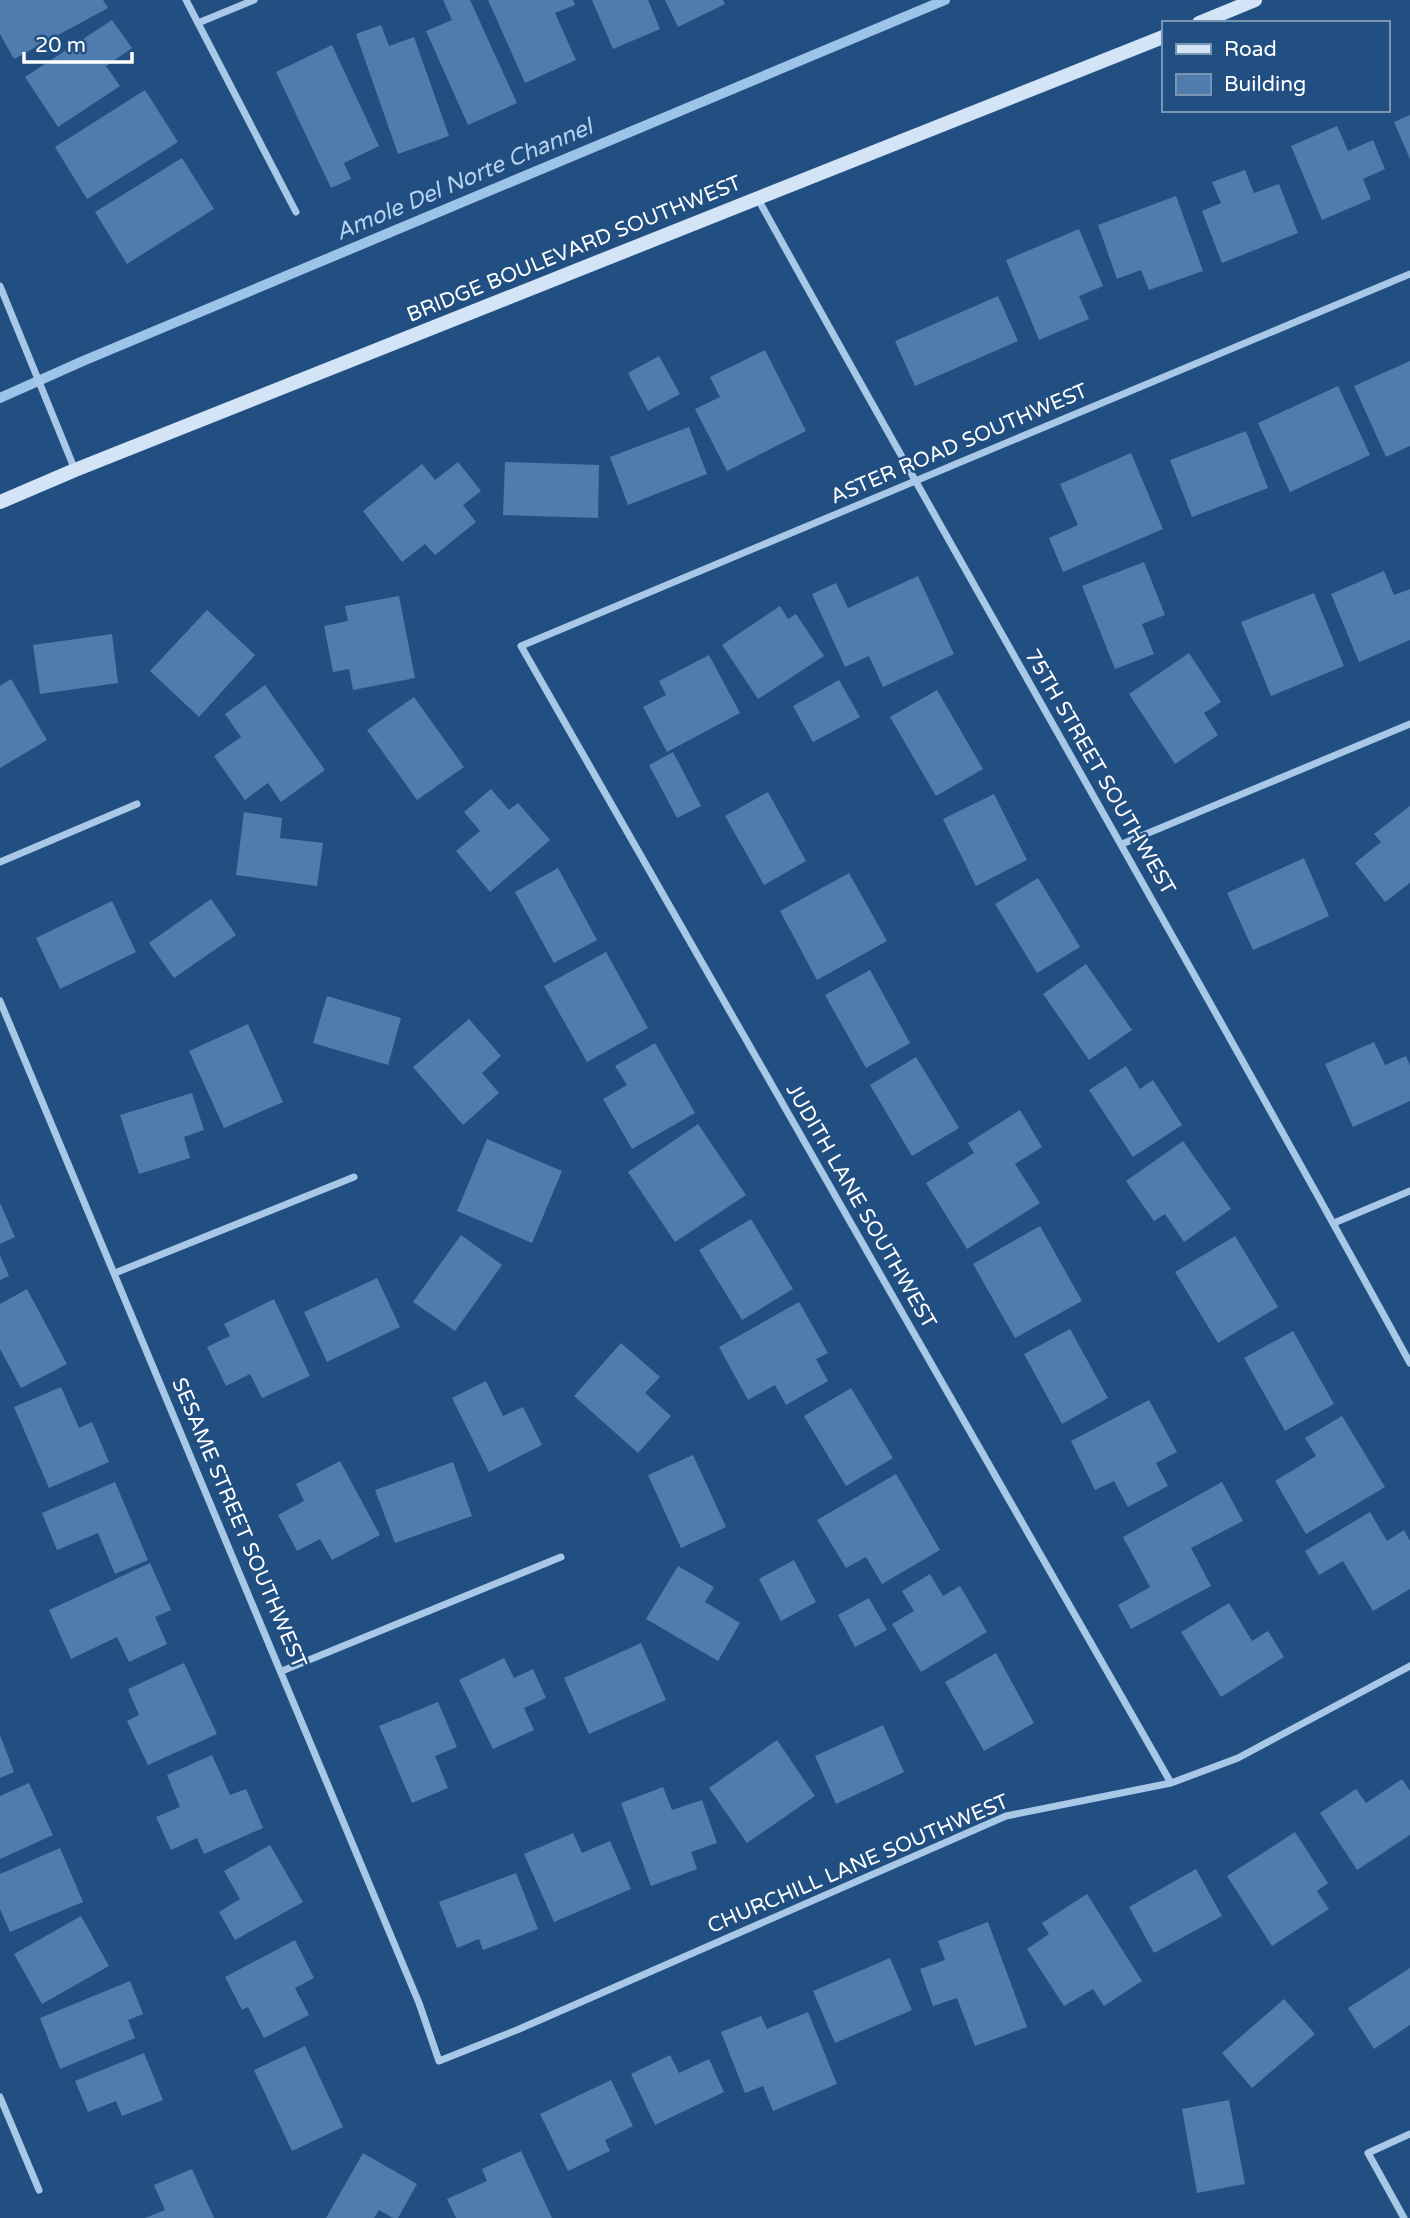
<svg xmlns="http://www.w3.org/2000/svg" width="1410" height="2218" font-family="'Varela Round',sans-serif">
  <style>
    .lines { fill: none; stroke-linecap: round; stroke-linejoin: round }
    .stream { stroke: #9dc3e9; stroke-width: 10 }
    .building { fill: #4f7bad }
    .street { stroke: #a9c8e8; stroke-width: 7 }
    .secondary { stroke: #d4e4f7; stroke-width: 14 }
    .labels { text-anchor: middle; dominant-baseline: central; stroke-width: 5; stroke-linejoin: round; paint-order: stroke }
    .street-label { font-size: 21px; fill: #fff; stroke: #224f82 }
    .water-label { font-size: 23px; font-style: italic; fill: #b5d2f0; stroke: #224f82 }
  </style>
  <rect width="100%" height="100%" fill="#224f82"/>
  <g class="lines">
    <path class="stream" d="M0 398 83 361 945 0"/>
  </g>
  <path class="building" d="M0 0H103L108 8 14 59 0 34Z
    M443 0H470L517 103 468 125 426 31 452 20Z
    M488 0H573L575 5 555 13 576 60 525 83Z
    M592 0H648L660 29 613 49Z
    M665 0H723L725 4 678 27Z
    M112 20 132 48 106 66 120 86 58 127 25 77Z
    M381 25 389 46 414 37 449 136 398 154 356 34Z
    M332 45 379 146 344 163 351 179 331 188 276 72Z
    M145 90 178 142 87 199 55 147Z
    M1410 115V159L1394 122Z
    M1337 126 1348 151 1373 140 1385 169 1363 179 1371 199 1322 220 1291 146Z
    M182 158 214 209 127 264 95 212Z
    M1245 170 1254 193 1279 184 1298 233 1222 263 1202 211 1221 203 1212 182Z
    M1176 196 1203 271 1149 290 1141 270 1117 279 1098 225Z
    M1079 229 1103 286 1079 296 1089 319 1039 340 1006 260Z
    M998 296 1018 341 915 386 895 341Z
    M765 350 806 431 727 471 695 409 720 397 710 377Z
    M659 356 680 394 648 411 628 373Z
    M1410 361V446L1386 457 1354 386Z
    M1338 386 1370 455 1290 492 1258 423Z
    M689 427 707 474 628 505 610 457Z
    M1246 431 1268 488 1192 517 1170 460Z
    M1131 453 1163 529 1063 572 1049 538 1078 525 1060 484Z
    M458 462 481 491 463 505 476 522 435 555 425 544 402 562 363 511 422 464 435 480Z
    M505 462 599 465 598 518 503 515Z
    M1144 562 1165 615 1142 624 1154 654 1115 669 1082 586Z
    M1384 571 1394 595 1410 589V640L1359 662 1331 594Z
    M918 576 954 654 883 687 869 656 845 667 812 594 836 583 848 608Z
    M1314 593 1344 666 1271 696 1241 622Z
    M399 596 415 678 353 690 349 669 333 672 324 626 348 621 345 606Z
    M780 606 788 619 796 614 824 656 758 699 722 645Z
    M207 610 255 655 199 717 150 671Z
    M112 634 118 683 40 694 33 645Z
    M1189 653 1221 702 1204 713 1218 735 1175 764 1129 694Z
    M709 655 740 713 667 752 643 707 666 695 659 681Z
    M11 679 47 740 0 768V686Z
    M839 680 860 717 813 742 793 706Z
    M265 685 325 770 281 802 268 783 245 800 214 756 241 737 225 714Z
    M937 690 983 769 936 796 890 717Z
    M414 697 464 767 417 800 367 730Z
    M673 752 701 806 677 818 649 765Z
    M491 789 509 810 518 803 550 840 490 892 456 851 480 831 464 812Z
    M768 792 806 861 764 885 725 816Z
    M994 794 1027 860 976 886 943 819Z
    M1410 806V883L1385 902 1355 863 1381 842 1374 834Z
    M244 812 282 818 280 838 323 843 317 886 236 875Z
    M1304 858 1329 916 1253 950 1227 893Z
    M558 868 597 940 554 963 515 892Z
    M849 873 887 941 817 980 780 911Z
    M1038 878 1080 947 1037 973 995 904Z
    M211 899 236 935 174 978 149 943Z
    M112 901 136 952 60 989 36 938Z
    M606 952 648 1028 587 1062 544 986Z
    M1086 964 1132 1030 1089 1060 1043 994Z
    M870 970 910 1043 866 1068 825 995Z
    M327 996 401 1018 388 1065 313 1043Z
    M469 1019 501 1056 482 1073 499 1093 463 1125 413 1067Z
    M248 1024 283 1102 224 1128 189 1051Z
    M1374 1042 1385 1065 1406 1056 1410 1065V1101L1353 1127 1325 1064Z
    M655 1043 695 1113 632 1149 603 1099 627 1085 615 1066Z
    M916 1057 959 1128 912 1156 870 1085Z
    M1126 1066 1140 1089 1153 1080 1182 1125 1133 1157 1089 1090Z
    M192 1093 204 1130 184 1137 190 1158 139 1174 120 1115Z
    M1020 1110 1042 1147 1015 1164 1040 1203 967 1249 926 1183 974 1153 968 1143Z
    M698 1124 746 1195 675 1242 628 1172Z
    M487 1139 562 1171 532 1243 457 1211Z
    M1183 1141 1231 1209 1184 1242 1165 1214 1154 1221 1126 1181Z
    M0 1203 15 1237 0 1244Z
    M751 1219 793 1289 742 1320 699 1250Z
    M1040 1226 1082 1301 1015 1338 973 1264Z
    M461 1235 502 1265 455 1331 413 1302Z
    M1235 1236 1278 1307 1218 1343 1175 1272Z
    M0 1255 9 1276 0 1280Z
    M377 1278 400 1327 327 1362 304 1312Z
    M27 1289 67 1364 21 1388 0 1349V1304Z
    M274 1299 310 1376 262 1398 250 1374 226 1386 207 1347 230 1336 224 1324Z
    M799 1302 828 1353 816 1359 828 1381 786 1405 775 1385 748 1400 719 1347Z
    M1070 1329 1108 1398 1062 1424 1024 1354Z
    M1293 1331 1334 1404 1285 1431 1244 1358Z
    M621 1343 660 1377 645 1393 671 1416 638 1453 574 1396Z
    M486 1381 503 1416 523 1407 542 1445 489 1472 452 1398Z
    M61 1387 79 1428 92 1422 109 1462 49 1488 14 1407Z
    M851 1388 893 1458 846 1486 804 1416Z
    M1149 1400 1177 1452 1156 1463 1168 1486 1128 1507 1114 1481 1095 1490 1071 1441Z
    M1342 1416 1385 1487 1306 1534 1275 1481 1316 1456 1305 1438Z
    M693 1455 726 1527 681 1548 648 1475Z
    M340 1461 380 1535 332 1560 320 1539 297 1551 278 1515 304 1501 296 1484Z
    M453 1462 472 1516 395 1543 375 1490Z
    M896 1474 940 1550 882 1584 866 1557 846 1568 817 1520Z
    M115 1482 148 1560 115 1574 98 1533 57 1550 42 1513Z
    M1222 1482 1243 1521 1191 1548 1211 1586 1131 1629 1118 1605 1150 1587 1123 1537Z
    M1370 1512 1387 1541 1404 1530 1410 1541V1589L1373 1611 1343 1561 1319 1575 1305 1551Z
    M794 1560 816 1602 781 1621 759 1579Z
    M150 1563 171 1610 155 1617 167 1644 129 1662 117 1637 71 1659 49 1610Z
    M678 1566 714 1587 705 1602 740 1623 718 1661 646 1619Z
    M930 1574 943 1596 960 1586 987 1632 921 1672 892 1624 914 1611 902 1591Z
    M869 1598 887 1630 855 1647 838 1615Z
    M1229 1603 1252 1641 1268 1631 1284 1657 1221 1697 1181 1632Z
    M641 1643 666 1700 589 1734 564 1678Z
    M996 1653 1034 1723 984 1751 945 1682Z
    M504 1658 514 1678 533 1669 546 1698 524 1708 534 1730 493 1749 459 1680Z
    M184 1663 217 1734 148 1765 127 1721 139 1715 128 1689Z
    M438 1702 457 1747 435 1756 448 1788 412 1803 379 1726Z
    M883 1725 904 1772 836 1804 815 1756Z
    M0 1735 14 1772 0 1778Z
    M777 1740 815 1796 747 1843 709 1788Z
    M212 1755 230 1795 246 1789 263 1828 204 1854 197 1838 171 1850 156 1817 180 1807 167 1775Z
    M1402 1779 1410 1791V1835L1357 1870 1320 1813 1356 1789 1366 1803Z
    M29 1783 53 1835 0 1859V1796Z
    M663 1787 672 1810 702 1800 717 1843 691 1852 697 1869 651 1886 621 1803Z
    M1295 1832 1328 1883 1317 1891 1329 1909 1272 1946 1227 1876Z
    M573 1833 582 1853 610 1841 631 1889 554 1922 524 1854Z
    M270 1845 303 1902 235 1940 219 1912 240 1899 224 1871Z
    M60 1848 83 1902 10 1932 0 1909V1874Z
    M1196 1869 1222 1916 1154 1953 1129 1907Z
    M516 1873 538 1929 483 1950 479 1939 457 1948 439 1902Z
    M1087 1894 1142 1981 1104 2006 1093 1989 1064 2006 1027 1949 1049 1934 1042 1923Z
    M81 1916 109 1966 42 2004 14 1954Z
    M988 1922 1027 2027 975 2046 957 1998 933 2006 920 1969 945 1960 938 1941Z
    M295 1940 314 1978 295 1988 309 2015 264 2038 248 2007 242 2010 225 1977Z
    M890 1958 912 2010 835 2043 813 1991Z
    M1410 1968V2025L1374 2049 1348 2008Z
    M130 1981 143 2014 128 2020 135 2038 60 2069 40 2018Z
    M1284 1999 1315 2034 1252 2088 1222 2053Z
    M808 2012 837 2084 773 2111 763 2086 745 2093 721 2032 761 2016 767 2029Z
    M305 2046 343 2127 292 2151 254 2070Z
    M144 2053 163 2100 122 2116 116 2101 88 2112 75 2081Z
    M670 2055 679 2073 709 2059 724 2092 655 2125 631 2074Z
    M611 2080 633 2126 605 2140 610 2151 568 2171 540 2114Z
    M1229 2100 1245 2184 1197 2193 1182 2109Z
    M521 2151 552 2218H456L447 2199 487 2181 482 2169Z
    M363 2153 417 2184 398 2218H393L379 2210 374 2218H326Z
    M192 2169 214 2218H145L165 2210 154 2185Z"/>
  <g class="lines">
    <path class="street" d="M186 0 296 212
      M198 23 254 0
      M758 199C973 588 1197 973 1410 1363
      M0 286 75 470
      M1122 844 1410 724
      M0 862 137 804
      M0 1001 419 2003 439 2061 517 2030 1006 1816 1171 1783 1238 1758 1410 1666
      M1334 1223 1410 1191
      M115 1273 354 1177
      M282 1671 561 1557
      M1171 1783 521 646 1410 274
      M0 2097 39 2190
      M1404 2218 1368 2153 1410 2134"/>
    <path class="secondary" d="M1199 23 1255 0
      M0 502 75 470 1163 37"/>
  </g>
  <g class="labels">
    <g class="street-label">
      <text transform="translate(574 249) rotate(-22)">BRIDGE BOULEVARD SOUTHWEST</text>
      <text transform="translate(959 444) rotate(-23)">ASTER ROAD SOUTHWEST</text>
      <text transform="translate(1100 772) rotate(60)">75TH STREET SOUTHWEST</text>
      <text transform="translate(861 1206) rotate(60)">JUDITH LANE SOUTHWEST</text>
      <text transform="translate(239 1523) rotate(67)">SESAME STREET SOUTHWEST</text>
      <text transform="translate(858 1864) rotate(-23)">CHURCHILL LANE SOUTHWEST</text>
    </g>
    <g class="water-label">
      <text transform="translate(464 180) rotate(-23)">Amole Del Norte Channel</text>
    </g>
  </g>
  <rect x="1162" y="21" width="228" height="91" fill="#224f82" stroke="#7a95b4" stroke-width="2"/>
  <rect x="1176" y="44" width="35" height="10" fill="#d4e4f7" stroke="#7a95b4" stroke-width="2"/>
  <text x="1224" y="56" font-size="21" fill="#ffffff">Road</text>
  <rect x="1176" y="74" width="35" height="21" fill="#4f7bad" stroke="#7a95b4" stroke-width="2"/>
  <text x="1224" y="91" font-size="21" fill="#ffffff">Building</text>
  <path d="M24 52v10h108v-10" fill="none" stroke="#ffffff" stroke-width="3.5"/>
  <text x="35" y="52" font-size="21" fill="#ffffff" stroke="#224f82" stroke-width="5" paint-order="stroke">20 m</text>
</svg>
